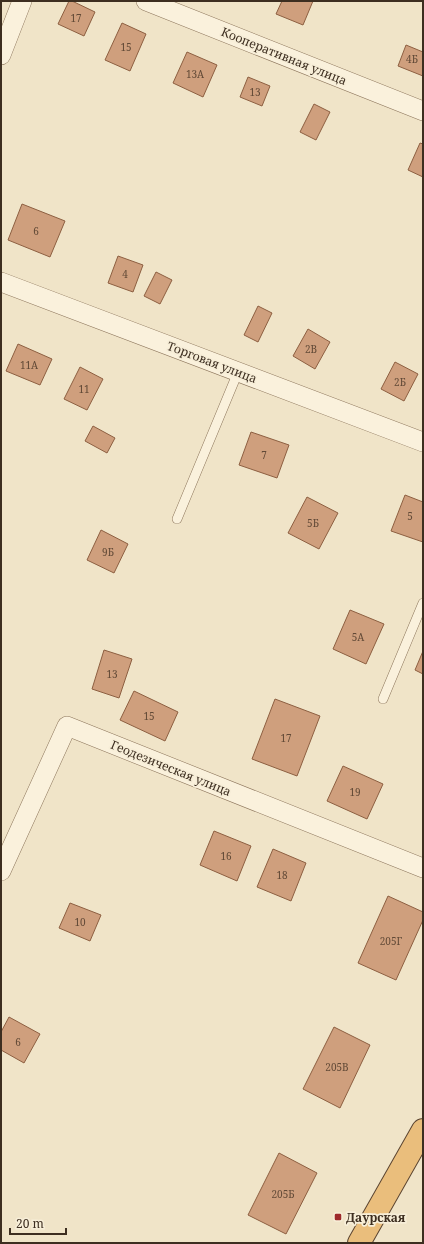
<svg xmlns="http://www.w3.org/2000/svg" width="424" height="1244" font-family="'Noto Serif',serif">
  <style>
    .building { fill: #cf9f7d; stroke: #8d5f41 }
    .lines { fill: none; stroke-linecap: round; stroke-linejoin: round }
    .service-casing { stroke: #8d765c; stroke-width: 10 }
    .minor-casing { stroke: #8d765c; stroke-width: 20 }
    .trunk-casing { stroke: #5b4430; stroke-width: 24 }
    .service { stroke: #faf1dc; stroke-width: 9 }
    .minor { stroke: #faf1dc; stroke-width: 19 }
    .trunk { stroke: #eabe7c; stroke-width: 22 }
    .poi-dot { fill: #9e2a2b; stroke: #f7eed8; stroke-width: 1.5 }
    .labels { text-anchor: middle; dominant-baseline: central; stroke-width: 3.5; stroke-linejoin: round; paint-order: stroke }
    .number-label { font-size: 10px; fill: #624a37 }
    .street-label { font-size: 12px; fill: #3d2e20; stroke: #f7eed8 }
    .poi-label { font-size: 12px; font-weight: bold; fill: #3d2e20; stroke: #f7eed8; text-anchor: start }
  </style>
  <rect width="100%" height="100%" fill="#f0e4c8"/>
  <path class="building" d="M69 1H72L95 12 84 36 58 24Z
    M282 1H313L303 25 276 14Z
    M122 23 146 34 130 71 105 60Z
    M406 45 423 52V76L398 66Z
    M187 52 217 65 203 97 173 83Z
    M248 77 270 86 262 106 240 97Z
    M314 104 330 112 316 140 300 132Z
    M420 143 423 144V177L408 170Z
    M22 204 65 221 50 257 8 240Z
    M118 256 143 265 133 292 108 283Z
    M156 272 172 280 160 304 144 296Z
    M258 306 272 313 258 342 244 335Z
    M308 329 330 342 315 369 293 356Z
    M18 344 52 359 40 385 6 371Z
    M395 362 418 374 404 401 381 389Z
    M80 367 103 379 87 410 64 399Z
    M93 426 115 438 107 453 85 441Z
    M251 432 289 445 277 478 239 465Z
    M405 495 423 502V542L391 531Z
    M307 497 338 513 319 549 288 533Z
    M101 530 128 544 114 573 87 560Z
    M350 610 384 624 366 664 333 649Z
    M104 650 132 659 119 698 92 689Z
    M423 651V674L415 670Z
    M134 691 178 712 165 741 120 720Z
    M275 699 320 716 297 776 252 759Z
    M343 766 383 784 367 819 327 801Z
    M214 831 251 846 237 881 200 865Z
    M273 849 306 863 291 901 257 887Z
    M388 896 423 912V920L396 980 358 963Z
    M70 903 101 915 90 941 59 928Z
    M9 1017 40 1034 24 1063 1 1050V1032Z
    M334 1027 370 1045 340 1108 303 1089Z
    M279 1153 317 1173 286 1234 248 1215Z"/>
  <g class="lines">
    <defs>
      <path id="service" d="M177 519 238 372
        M383 699 423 603"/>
      <path id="minor" d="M146 1 423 111
        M1 55 22 1
        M1 282 423 442
        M1 871 67 726 423 868"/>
      <path id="trunk" d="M359 1243 423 1130"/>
    </defs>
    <use href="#service" class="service-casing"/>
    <use href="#minor" class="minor-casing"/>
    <use href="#trunk" class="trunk-casing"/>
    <use href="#service" class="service"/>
    <use href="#minor" class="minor"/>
    <use href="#trunk" class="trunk"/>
  </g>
  <rect class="poi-dot" x="334" y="1213" width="8" height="8" rx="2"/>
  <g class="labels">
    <g class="number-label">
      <text x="76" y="18">17</text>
      <text x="126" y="47">15</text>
      <text x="412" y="59">4Б</text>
      <text x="195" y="74">13А</text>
      <text x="255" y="92">13</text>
      <text x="36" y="231">6</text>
      <text x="125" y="274">4</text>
      <text x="311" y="349">2В</text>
      <text x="29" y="365">11А</text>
      <text x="400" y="382">2Б</text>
      <text x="84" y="389">11</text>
      <text x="264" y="455">7</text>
      <text x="410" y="516">5</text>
      <text x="313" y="523">5Б</text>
      <text x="108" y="552">9Б</text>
      <text x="358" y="637">5А</text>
      <text x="112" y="674">13</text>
      <text x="149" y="716">15</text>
      <text x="286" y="738">17</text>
      <text x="355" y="792">19</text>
      <text x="226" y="856">16</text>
      <text x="282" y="875">18</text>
      <text x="80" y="922">10</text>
      <text x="391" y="941">205Г</text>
      <text x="18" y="1042">6</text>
      <text x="337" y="1067">205В</text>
      <text x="283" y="1194">205Б</text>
    </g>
    <g class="street-label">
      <text transform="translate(284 56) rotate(22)">Кооперативная улица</text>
      <text transform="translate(212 362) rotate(21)">Торговая улица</text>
      <text transform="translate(171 768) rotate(22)">Геодезическая улица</text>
    </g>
    <g class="poi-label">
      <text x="346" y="1217">Даурская</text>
    </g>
  </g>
  <rect width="424" height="1244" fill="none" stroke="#3d2e20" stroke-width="4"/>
  <path d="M10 1228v6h56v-6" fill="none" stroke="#3d2e20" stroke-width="2"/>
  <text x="16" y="1228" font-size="12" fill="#3d2e20" stroke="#f7eed8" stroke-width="3" paint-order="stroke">20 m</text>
</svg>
